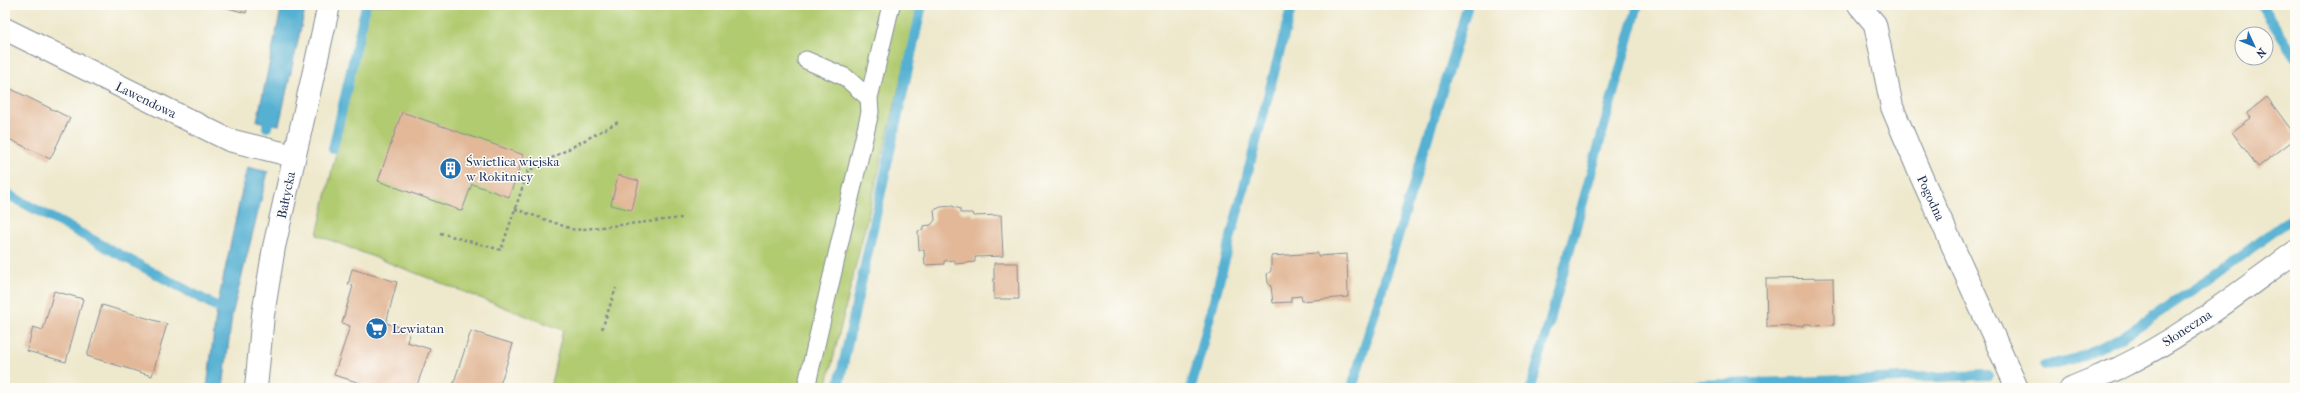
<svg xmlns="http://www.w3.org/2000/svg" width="2300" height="393" font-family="'IM FELL French Canon',serif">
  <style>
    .green { fill: #b1cb70; stroke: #667d67 }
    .water { fill: #54b0d2; stroke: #387098 }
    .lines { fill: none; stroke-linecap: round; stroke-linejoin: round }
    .stream { stroke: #54b0d2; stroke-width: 10 }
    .building { fill: #e2b898 }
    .lane-casing { stroke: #848c95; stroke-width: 19 }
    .street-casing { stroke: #848c95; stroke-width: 24 }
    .secondary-casing { stroke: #848c95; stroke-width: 24 }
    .path { stroke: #848c95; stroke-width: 2.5; stroke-dasharray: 3 3; stroke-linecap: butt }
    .lane { stroke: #fff; stroke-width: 17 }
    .street { stroke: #fff; stroke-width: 22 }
    .secondary { stroke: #fff; stroke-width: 22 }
    .labels { text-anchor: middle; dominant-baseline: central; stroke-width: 3; stroke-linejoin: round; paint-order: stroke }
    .street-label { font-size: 13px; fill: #1b2f5e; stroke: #fdfcf7 }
    .poi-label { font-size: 13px; fill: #1b2f5e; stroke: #fdfcf7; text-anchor: start }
  </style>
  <rect width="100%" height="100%" fill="#fdfcf7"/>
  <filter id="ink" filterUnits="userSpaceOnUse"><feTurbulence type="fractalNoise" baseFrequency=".025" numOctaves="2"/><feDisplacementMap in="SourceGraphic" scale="8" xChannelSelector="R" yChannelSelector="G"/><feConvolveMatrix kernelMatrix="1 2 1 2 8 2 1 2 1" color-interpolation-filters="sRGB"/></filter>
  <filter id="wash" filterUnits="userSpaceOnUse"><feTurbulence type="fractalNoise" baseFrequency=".012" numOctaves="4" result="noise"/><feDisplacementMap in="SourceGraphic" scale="16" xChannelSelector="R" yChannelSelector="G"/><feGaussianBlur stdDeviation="0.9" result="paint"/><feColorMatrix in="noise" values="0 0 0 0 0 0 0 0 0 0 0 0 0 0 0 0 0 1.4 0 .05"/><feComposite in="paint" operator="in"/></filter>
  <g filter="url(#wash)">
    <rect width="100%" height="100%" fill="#eee8cc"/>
    <path class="green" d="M370 5H919L826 388H550L563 330 317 235Z"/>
    <path class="water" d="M282 5H306L279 125 257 121Z
      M247 167 268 172 232 315 223 388H207L217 307Z"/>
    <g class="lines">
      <path class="stream" d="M2261 5 2295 57
        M267 127 271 110
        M333 149 366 5
        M5 193 227 312
        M2045 366 2077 358 2122 337 2208 280 2295 216
        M838 388 922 5
        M1191 388 1292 5
        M1352 388 1468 5
        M1531 388 1638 5
        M1614 388 1988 375"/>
    </g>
    <g id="blocks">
      <path class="building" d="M217 5H248L246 13Z
        M5 86 70 118 50 159 5 137Z
        M2267 97 2295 135V139L2258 167 2232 132 2251 118 2247 113Z
        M402 112 524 155 509 197 472 184 462 211 378 181Z
        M618 175 639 181 632 210 611 205Z
        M952 206 960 209V213H972L973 216 1001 215 1003 256 975 257V262L955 264V260L944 261V264L925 265 924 250H919L918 231 923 230V226L931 225 935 220 934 210 941 207Z
        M1318 253V256L1347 254 1348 297 1302 301 1301 296 1291 297V302L1273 303 1271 286 1268 283 1267 274 1271 271V256Z
        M994 263H1018L1019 299H994Z
        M352 269 397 282 386 323 410 330 407 342 430 349 416 388H377L334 375 350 326 342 323 353 286 348 285Z
        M1833 278 1834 325 1812 326V324H1803V326L1767 327 1766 279Z
        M54 291 83 299 66 362 27 351 33 327 43 330Z
        M102 305 167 324 152 376 87 356Z
        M471 331 513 344 499 388H452Z"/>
    </g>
  </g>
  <g filter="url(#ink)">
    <use href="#blocks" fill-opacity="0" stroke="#848c95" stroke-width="1"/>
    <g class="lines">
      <defs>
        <path id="lane" d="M806 60 845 77 869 98 870 112 806 388
          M869 98 891 5"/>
        <path id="street" d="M1859 5 1875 24 1892 107 1921 176 2017 388
          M5 29 229 140 294 156"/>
        <path id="secondary" d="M256 388 263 315 274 247 329 5
          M2071 388C2087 381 2103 375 2119 368 2182 338 2238 293 2295 252"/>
      </defs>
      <use href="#lane" class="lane-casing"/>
      <use href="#street" class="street-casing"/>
      <use href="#secondary" class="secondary-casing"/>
      <path class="path" d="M515 209 575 230 682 218
        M440 233 501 250 528 171 618 122
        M602 329 616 288"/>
      <use href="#lane" class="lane"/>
      <use href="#street" class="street"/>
      <use href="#secondary" class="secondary"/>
    </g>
  </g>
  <defs>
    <symbol id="building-disc" viewBox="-11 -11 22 22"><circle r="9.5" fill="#1f6fb2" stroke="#fdfcf7"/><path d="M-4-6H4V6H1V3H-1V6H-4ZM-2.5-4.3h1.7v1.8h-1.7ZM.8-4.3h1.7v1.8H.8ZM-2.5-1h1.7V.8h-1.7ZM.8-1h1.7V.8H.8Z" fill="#fff"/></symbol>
    <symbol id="supermarket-disc" viewBox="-11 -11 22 22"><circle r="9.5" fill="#1f6fb2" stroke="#fdfcf7"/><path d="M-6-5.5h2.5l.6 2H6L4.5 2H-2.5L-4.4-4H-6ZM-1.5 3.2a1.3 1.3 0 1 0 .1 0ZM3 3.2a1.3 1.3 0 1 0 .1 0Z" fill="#fff"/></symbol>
  </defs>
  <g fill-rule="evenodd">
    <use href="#building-disc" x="438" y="156" width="25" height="25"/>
    <use href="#supermarket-disc" x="364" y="316" width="25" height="25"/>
  </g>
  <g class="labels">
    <g class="street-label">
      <text transform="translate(146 100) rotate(26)">Lawendowa</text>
      <text transform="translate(286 195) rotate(-78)">Bałtycka</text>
      <text transform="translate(1931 198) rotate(65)">Pogodna</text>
      <text transform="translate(2187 328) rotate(-33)">Słoneczna</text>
    </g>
    <g class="poi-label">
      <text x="466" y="161">Świetlica wiejska<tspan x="466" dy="15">w Rokitnicy</tspan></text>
      <text x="392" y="328">Lewiatan</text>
    </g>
  </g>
  <rect width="2300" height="393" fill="none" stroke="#fdfcf7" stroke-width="20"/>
  <g transform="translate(2254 46) rotate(134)"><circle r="19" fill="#fdfcf7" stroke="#a3aaba"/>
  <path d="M0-3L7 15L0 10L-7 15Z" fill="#1f6fb2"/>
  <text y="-6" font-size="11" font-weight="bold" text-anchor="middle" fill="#1b2f5e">N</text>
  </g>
</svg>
